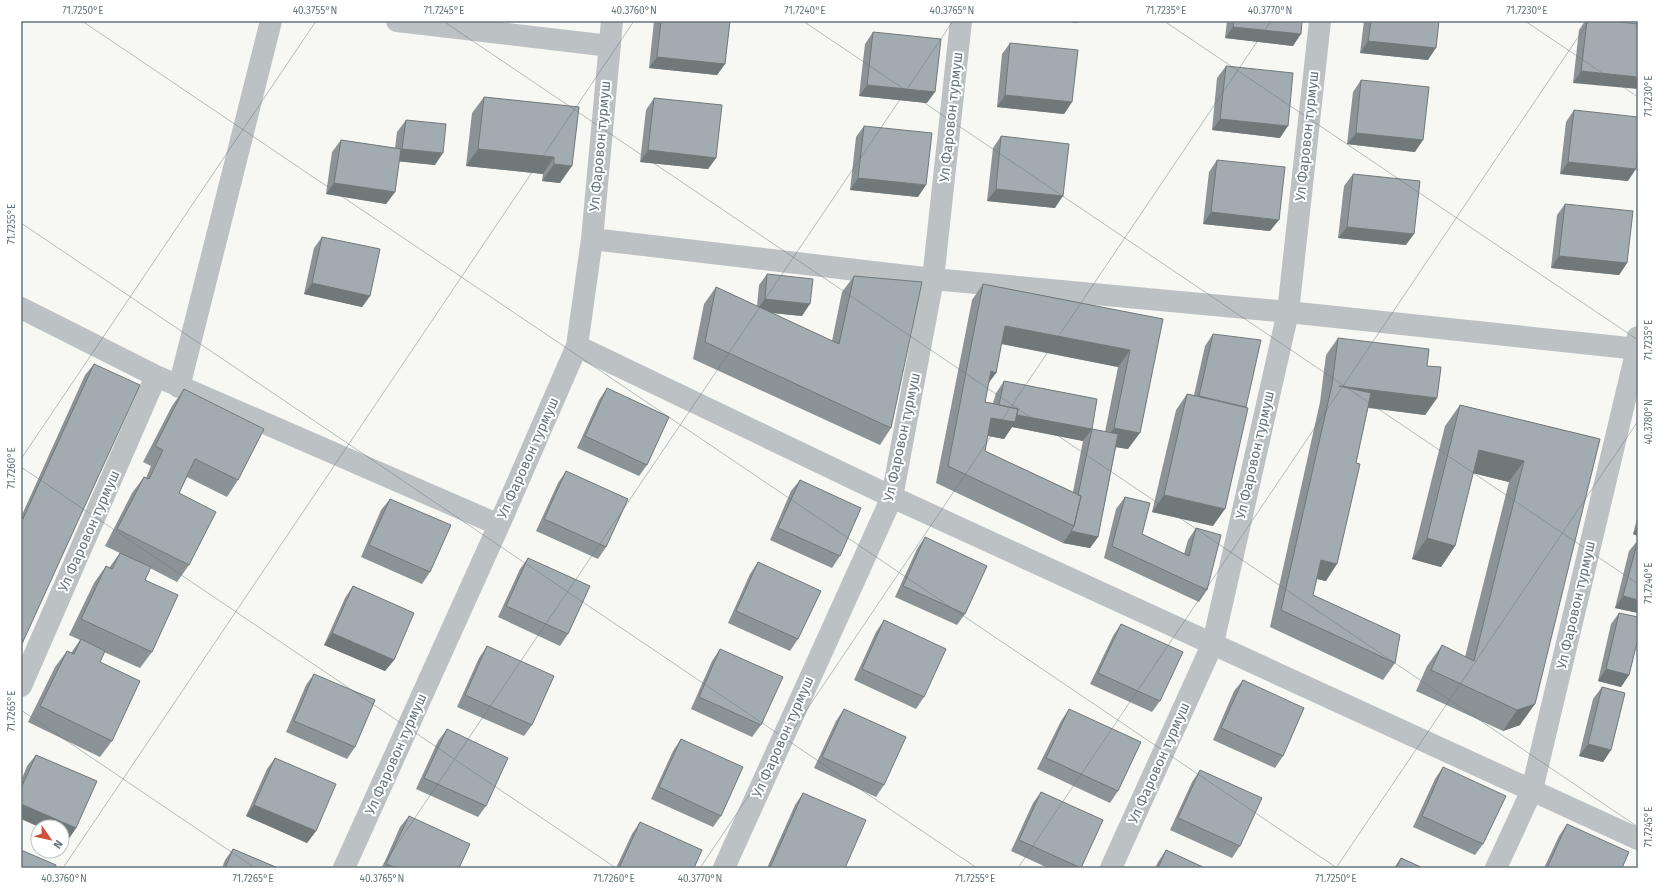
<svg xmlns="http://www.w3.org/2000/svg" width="1659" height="889" font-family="'Fira Sans',sans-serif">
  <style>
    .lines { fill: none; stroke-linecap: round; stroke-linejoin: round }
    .street { stroke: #bcc1c4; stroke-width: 22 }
    .wall { fill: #8b9396; fill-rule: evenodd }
    .shaded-wall { fill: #71787a }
    .building { fill: #a2abaf; stroke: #71787a }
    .ticks { fill: none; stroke: #65757c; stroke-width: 1; stroke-opacity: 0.45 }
    .labels { text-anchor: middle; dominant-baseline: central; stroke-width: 4; stroke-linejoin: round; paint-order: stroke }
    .street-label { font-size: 14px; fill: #65757c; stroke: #fff }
    .neatline { fill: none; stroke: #65757c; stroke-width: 1.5 }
    .ticks-label { font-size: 10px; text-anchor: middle; fill: #65757c }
  </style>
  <rect width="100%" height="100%" fill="#f7f7f4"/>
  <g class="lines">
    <path class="street" d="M397 21 610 46
      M592 239 933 279 1288 312 1638 349
      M21 308 156 376 499 525
      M577 346 892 497 1638 839
      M179 387 271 21
      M21 686 156 376
      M344 868 499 525 577 346 592 239 612 21
      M724 868 892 497 933 279 961 21
      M1111 868 1213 643 1288 312 1320 21
      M1496 868 1532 790 1637 349 1638 337"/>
  </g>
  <path class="wall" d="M654 21H730L725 64 717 75 649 68Z
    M1227 21H1302L1293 46 1225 38Z
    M1364 21H1439L1428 60 1360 53Z
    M1585 21H1613L1638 24 1573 83 1579 30Z
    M873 32 927 103 859 96 865 44Z
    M1010 43 1072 102 1064 114 997 107 1002 54Z
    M1226 66 1280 138 1212 130 1217 78Z
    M1361 80 1415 152 1347 144 1353 92Z
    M484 97 579 107 560 183 542 181 543 174 466 166 472 113Z
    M654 98 716 158 708 169 640 162 646 110Z
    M1574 110 1628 181 1560 174 1566 122Z
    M406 120 435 165 399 161 395 192 386 204 326 194 332 152 341 140 395 148 397 132Z
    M864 126 918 197 850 190 856 137Z
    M1001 136 1055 208 987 201 993 148Z
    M1217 160 1270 231 1203 224 1209 172Z
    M1353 174 1406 245 1338 238 1344 186Z
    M1565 204 1627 263 1619 275 1551 268 1557 215Z
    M322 237 370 296 362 307 304 294 314 248Z
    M767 274 802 316 771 313 832 341 842 292 854 276 891 428 880 445 693 359 704 304 716 287 757 306 759 285Z
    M983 284 1163 319 1128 449 1116 447 1098 537 1090 548 1063 543 936 483 972 300ZM1001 344 1118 367 1105 432 1092 429 1004 381 996 393 993 403 985 402 988 384 996 373ZM1012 427 1083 441 1073 492 985 451 988 436 1004 439Z
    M1213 334V526L1152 512 1176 410 1187 394 1194 395 1205 346Z
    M1338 338 1427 366 1437 398 1425 415 1368 408 1326 581 1317 579 1313 595 1395 663 1383 680 1270 627 1320 402 1326 355Z
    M94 364 21 646V517L85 375Z
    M607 388 647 465 639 476 577 448 599 400Z
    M184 389 238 480 227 497 187 477 179 493 189 565 177 582 150 568 145 580 152 652 140 668 104 652 100 662 112 741 100 757 28 722 55 667 67 651 71 653 80 640 69 635 94 583 106 566 109 568 120 553 105 546 132 493 144 477 146 478 151 466 143 462 172 406Z
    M1460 405 1600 439 1520 725 1503 731 1416 691 1427 666 1442 645 1465 657 1509 482 1473 473 1455 546 1441 567 1412 559 1445 426Z
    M566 471 606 547 598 559 536 531 558 483Z
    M800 480 840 556 832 568 770 540 791 491Z
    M1125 497 1142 534 1184 554 1188 540 1196 528 1207 590 1199 602 1104 558 1116 509Z
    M390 499 430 572 422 584 361 557 381 510Z
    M1638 515V536L1633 534Z
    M925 537 965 614 957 625 895 597 917 549Z
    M1638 540V613L1615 608 1629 551Z
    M528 558 568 634 560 646 498 617 520 569Z
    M758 562 798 639 790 651 728 623 750 574Z
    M353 586 394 660 385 671 324 645 345 598Z
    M1619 613 1629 675 1621 687 1598 681 1611 624Z
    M884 620 924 697 916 709 854 680 876 632Z
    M1121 624 1160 701 1152 712 1090 684 1113 636Z
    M487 646 532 725 524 736 457 707 479 658Z
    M720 649 761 725 752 737 691 709 712 661Z
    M314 674 355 747 347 759 286 732 306 685Z
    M1243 680 1283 756 1275 768 1213 740 1234 691Z
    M1602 687 1611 750 1603 762 1579 756 1593 699Z
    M844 709 884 785 876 797 814 768 836 721Z
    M1069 709 1118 791 1110 803 1037 769 1061 721Z
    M447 729 486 806 478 817 416 789 438 741Z
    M681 739 721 816 713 827 651 799 673 751Z
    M36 755 76 828 68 840 62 837V827L21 819V781L27 766Z
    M275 758 316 831 307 843 246 816 267 769Z
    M1443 767 1483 844 1475 855 1413 827 1435 779Z
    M1200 770 1240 846 1232 858 1170 830 1192 782Z
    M1041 792 1081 868H1048L1011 851 1033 803Z
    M803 793 845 868H767L795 805Z
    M409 816 459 868H382L400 827Z
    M640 822 694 868H616L632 834Z
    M1567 824 1622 868H1544L1559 836Z
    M233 849 278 868H222L225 860Z
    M1166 850 1205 868H1155L1158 862Z
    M1401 858 1423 868H1394Z"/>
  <path class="shaded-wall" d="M1063 21H1078L1077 23Z
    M1233 27 1301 34 1293 46 1225 38Z
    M1368 41 1436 48 1428 60 1360 53Z
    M657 57 725 64 717 75 649 68Z
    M1581 71 1638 77V89L1573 83Z
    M867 85 935 92 927 103 859 96Z
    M1005 95 1072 102 1064 114 997 107Z
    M1220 119 1288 126 1280 138 1212 130Z
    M1356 133 1423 140 1415 152 1347 144Z
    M402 149 443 153 435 165 394 161Z
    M478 149 554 157 543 174 466 166Z
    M648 150 716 158 708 169 640 162Z
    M1568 162 1636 169 1628 181 1560 174Z
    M554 164 572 166 560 183 542 181Z
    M858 178 926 185 918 197 850 190Z
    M334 183 395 192 386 204 326 194Z
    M996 189 1063 196 1055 208 987 201Z
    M1211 212 1279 220 1270 231 1203 224Z
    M1347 227 1414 234 1406 245 1338 238Z
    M1559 256 1627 263 1619 275 1551 268Z
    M312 283 370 296 362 307 304 294Z
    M765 299 810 304 802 316 756 311Z
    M1005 326 1130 350 1118 367 993 342Z
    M991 371 996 373 984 389Z
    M1339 386 1437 398 1425 415 1328 402Z
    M998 411 1092 429 1083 441 1012 427 1004 439 979 434 991 418Z
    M1114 428 1140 433 1128 449 1102 445Z
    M1479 450 1524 461 1509 482 1464 471Z
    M1164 495 1225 509 1213 526 1152 512Z
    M1638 527V536L1633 534Z
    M1071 531 1098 537 1090 548 1063 543Z
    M1427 538 1455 546 1441 567 1412 559Z
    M1321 560 1337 564 1326 581 1309 577Z
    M1623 596 1638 600V613L1615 608Z
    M332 633 394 660 385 671 324 645Z
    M1606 669 1629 675 1621 687 1598 681Z
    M1535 704 1520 725 1503 731 1517 710Z
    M1588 744 1611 750 1603 762 1579 756Z
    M21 804 76 828 68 840 62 837V827H39L21 819Z
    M254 805 316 831 307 843 246 816Z"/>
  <path class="building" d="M661 21H730L725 64 657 57Z
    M1234 21H1302L1301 34 1233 27Z
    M1371 21H1439L1436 48 1368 41Z
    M1587 21H1613L1638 24V77L1581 71Z
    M873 32 941 39 935 92 867 85Z
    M1010 43 1078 50 1072 102 1005 95Z
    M1226 66 1293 73 1288 126 1220 119Z
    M1361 80 1429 87 1423 140 1356 133Z
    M484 97 579 107 572 166 554 164V157L478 149Z
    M654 98 722 105 716 158 648 150Z
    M1574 110 1638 117V150L1636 169 1568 162Z
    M406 120 446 124 443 153 402 149Z
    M864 126 932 133 926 185 858 178Z
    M1001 136 1069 144 1063 196 996 189Z
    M341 140 401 149 395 192 334 183Z
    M1217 160 1285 167 1279 220 1211 212Z
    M1353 174 1420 181 1414 234 1347 227Z
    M1565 204 1633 211 1627 263 1559 256Z
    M322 237 380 249 370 296 312 283Z
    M767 274 813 279 810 304 765 299Z
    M854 276 922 282 891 428 705 342 716 287 839 344Z
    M983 284 1163 319 1140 433 1114 428 1130 350 1005 326 996 373 991 371 985 402 1018 409 1015 422 991 418 985 451 1081 496 1074 526 948 466Z
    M1213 334 1261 340 1246 407 1199 396Z
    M1338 338 1429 349 1427 366 1441 367 1437 398 1339 386 1371 393 1356 463 1360 464 1337 564 1321 560 1313 595 1400 635 1395 663 1281 610 1332 385Z
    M94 364 140 385 21 646V523Z
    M1004 381 1097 399 1092 429 1017 415 1018 409 999 405Z
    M607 388 669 417 647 465 585 436Z
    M184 389 264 429 238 480 195 459 179 493 216 512 189 565 117 529 144 477 149 479 163 450 155 446Z
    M1187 394 1248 408 1225 509 1164 495Z
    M1460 405 1600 439 1535 704 1517 710 1431 670 1442 645 1474 661 1524 461 1479 450 1455 546 1427 538Z
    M1092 429 1118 434 1098 537 1071 531 1074 526 1081 496 1078 495Z
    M566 471 628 499 606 547 544 519Z
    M800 480 861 508 840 556 778 528Z
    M1125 497 1150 503 1142 534 1189 556 1196 528 1221 535 1207 590 1112 546Z
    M390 499 451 525 430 572 369 545Z
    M925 537 987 566 965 614 903 586Z
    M1638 540V600L1623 596Z
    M120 553 151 567 145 580 178 595 152 652 81 619 106 566 112 569Z
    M528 558 590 586 568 634 506 606Z
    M758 562 821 591 798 639 736 611Z
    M353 586 414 613 394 660 332 633Z
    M1619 613 1638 617V639L1629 675 1606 669Z
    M884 620 946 649 924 697 862 669Z
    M1121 624 1183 652 1160 701 1098 673Z
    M81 639 105 651 100 662 140 681 112 741 40 706 67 651 74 654Z
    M487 646 554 676 532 725 465 695Z
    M720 649 783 677 761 725 699 697Z
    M314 674 375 700 355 747 294 721Z
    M1243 680 1304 708 1283 756 1221 728Z
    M1602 687 1625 693 1611 750 1588 744Z
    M844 709 906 737 884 785 822 757Z
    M1069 709 1141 742 1118 791 1046 758Z
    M447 729 508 758 486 806 424 778Z
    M681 739 743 767 721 816 659 787Z
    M36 755 97 781 76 828 21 804V788Z
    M275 758 336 784 316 831 254 805Z
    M1443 767 1506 796 1483 844 1422 816Z
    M1200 770 1262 798 1240 846 1178 818Z
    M1041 792 1103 820 1081 868 1019 840Z
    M803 793 866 820 845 868H770Z
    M409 816 470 844 459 868H396L386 864Z
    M640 822 702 850 694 868H619Z
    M1567 824 1629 852 1622 868H1547Z
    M233 849 278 868H225Z
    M21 850 56 865 55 868H21Z
    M1166 850 1205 868H1158Z
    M1401 858 1423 868H1396Z"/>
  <path class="ticks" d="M82 21 1337 868M443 21 1638 827M803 21 1638 584M1164 21 1638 340M1525 21 1638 97M21 223 977 868M21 459 316 21M21 467 616 868M21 710 255 868M63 868 634 21M381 868 953 21M700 868 1271 21M1018 868 1589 21M1336 868 1638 421"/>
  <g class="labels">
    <g class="street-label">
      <text transform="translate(951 117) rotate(-84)">Ул Фаровон турмуш</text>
      <text transform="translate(1307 136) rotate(-84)">Ул Фаровон турмуш</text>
      <text transform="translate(600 146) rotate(-85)">Ул Фаровон турмуш</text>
      <text transform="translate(902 437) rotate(-78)">Ул Фаровон турмуш</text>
      <text transform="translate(1255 455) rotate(-77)">Ул Фаровон турмуш</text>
      <text transform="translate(528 458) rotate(-66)">Ул Фаровон турмуш</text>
      <text transform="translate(89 531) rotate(-66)">Ул Фаровон турмуш</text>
      <text transform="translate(1576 605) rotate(-77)">Ул Фаровон турмуш</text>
      <text transform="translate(783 737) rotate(-66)">Ул Фаровон турмуш</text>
      <text transform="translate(396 754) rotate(-66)">Ул Фаровон турмуш</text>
      <text transform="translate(1159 763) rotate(-66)">Ул Фаровон турмуш</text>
    </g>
  </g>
  <rect width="1659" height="889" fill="none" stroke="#ffffff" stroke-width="44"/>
  <g transform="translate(50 839) rotate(124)"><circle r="19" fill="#ffffff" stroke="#c1c8cb"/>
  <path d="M0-3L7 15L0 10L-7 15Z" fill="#cf4e3c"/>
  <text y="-6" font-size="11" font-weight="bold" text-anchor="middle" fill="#65757c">N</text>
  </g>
  <rect x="22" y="22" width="1615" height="845" class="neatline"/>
  <g class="ticks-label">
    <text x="83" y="14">71.7250°E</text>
    <text x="315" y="14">40.3755°N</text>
    <text x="444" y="14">71.7245°E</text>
    <text x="634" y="14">40.3760°N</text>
    <text x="805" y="14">71.7240°E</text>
    <text x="952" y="14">40.3765°N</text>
    <text x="1166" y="14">71.7235°E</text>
    <text x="1270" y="14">40.3770°N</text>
    <text x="1527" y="14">71.7230°E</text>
    <text transform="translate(1648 96) rotate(-90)" y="4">71.7230°E</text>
    <text transform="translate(11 224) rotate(-90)" y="4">71.7255°E</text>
    <text transform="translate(1648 340) rotate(-90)" y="4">71.7235°E</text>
    <text transform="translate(1648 422) rotate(-90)" y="4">40.3780°N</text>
    <text transform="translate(11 468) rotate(-90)" y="4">71.7260°E</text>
    <text transform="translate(1648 583) rotate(-90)" y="4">71.7240°E</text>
    <text transform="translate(11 711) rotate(-90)" y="4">71.7265°E</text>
    <text transform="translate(1648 827) rotate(-90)" y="4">71.7245°E</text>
    <text x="64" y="882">40.3760°N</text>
    <text x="253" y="882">71.7265°E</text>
    <text x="382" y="882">40.3765°N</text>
    <text x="614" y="882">71.7260°E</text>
    <text x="700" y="882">40.3770°N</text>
    <text x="975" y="882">71.7255°E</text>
    <text x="1336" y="882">71.7250°E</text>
  </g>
</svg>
